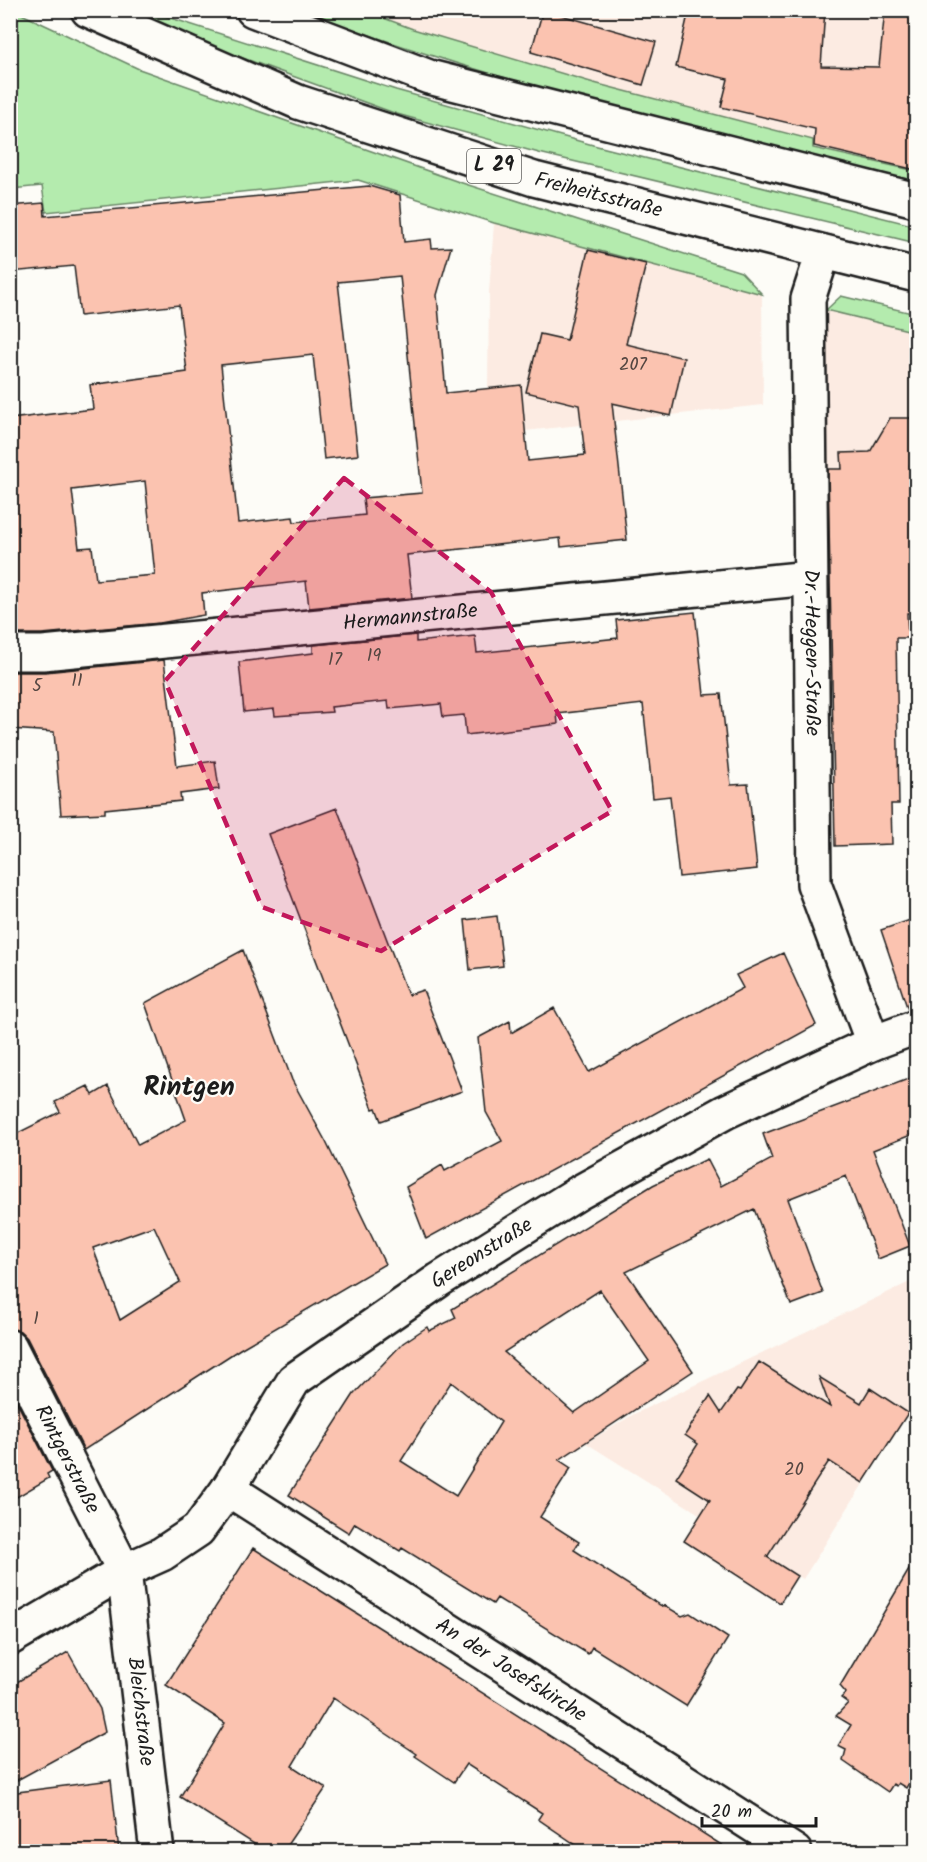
<svg xmlns="http://www.w3.org/2000/svg" width="927" height="1862" font-family="Kalam,sans-serif">
  <style>
    .built { fill: #fcebe2 }
    .green { fill: #b4ebae; stroke: #688465; stroke-width: 1.5 }
    .building { fill: #fbc3b0; stroke: #1c1c1c; stroke-width: 1.5; fill-rule: evenodd }
    .lines { fill: none; stroke-linecap: round; stroke-linejoin: round }
    .minor-casing { stroke: #1c1c1c; stroke-width: 38 }
    .major-casing { stroke: #1c1c1c; stroke-width: 38 }
    .minor { stroke: #fdfcf7; stroke-width: 33 }
    .major { stroke: #fdfcf7; stroke-width: 33 }
    .marked { fill: #c2185b; fill-opacity: 0.2; stroke: #c2185b; stroke-width: 4.5; stroke-dasharray: 12 8; stroke-linejoin: round }
    .labels { text-anchor: middle; dominant-baseline: central; stroke-width: 4.5; stroke-linejoin: round; paint-order: stroke }
    .number-label { font-size: 18px; fill: #544641 }
    .shield { fill: #fdfcf7; stroke: #605f5e; stroke-width: 1.5 }
    .shield-label { font-size: 20px; font-weight: bold; fill: #1c1c1c }
    .street-label { font-size: 21px; fill: #1c1c1c; stroke: #fdfcf7 }
    .district-label { font-size: 27px; font-weight: bold; fill: #1c1c1c; stroke: #fdfcf7 }
  </style>
  <rect width="100%" height="100%" fill="#fdfcf7"/>
  <filter id="ink" filterUnits="userSpaceOnUse"><feTurbulence type="fractalNoise" baseFrequency=".0167" numOctaves="2"/><feDisplacementMap in="SourceGraphic" scale="12" xChannelSelector="R" yChannelSelector="G"/><feConvolveMatrix kernelMatrix="1 2 1 2 8 2 1 2 1" color-interpolation-filters="sRGB"/></filter>
  <g filter="url(#ink)">
    <path class="built" d="M365 11H916V171L812 147 813 140 594 83 413 29Z
      M494 223 762 294 763 405 525 431 521 385 488 388 489 292Z
      M826 310 916 332V467L828 469Z
      M916 1279V1400L803 1579 586 1443 634 1414Z"/>
    <path class="green" d="M13 10 139 69 459 182 741 272 762 294 494 223 358 180 46 212 42 186 11 189 10 11Z
      M113 11H149L396 90 593 145 916 226V243L539 153 397 114Z
      M303 11H365L413 29 594 83 813 140V148L916 171V186C711 130 502 87 303 11Z
      M841 296 916 314V332L826 310Z"/>
    <path class="building" d="M543 10 656 42 643 85 531 52Z
      M689 10H825L821 66 879 67 885 10H916V170L814 146 815 129 721 107 728 79 676 67Z
      M369 186 400 195 404 242 431 239 432 248 451 247 437 295 446 393 521 385 528 461 585 455 579 405 526 392 540 334 567 340 588 250 646 264 626 344 684 358 671 416 612 403 627 540 561 547 560 538 407 555 412 598 309 608 306 581 202 593 204 615 160 623 42 634H10V419L93 409 90 385 187 372 179 305 80 316 74 266 10 272V206L44 203 45 216ZM400 276 422 493 363 498 365 515 294 522 293 517 238 523 221 365 313 355 324 459 358 455 338 282ZM145 481 155 575 96 580 92 547 79 548 72 490Z
      M890 418H916V465H910L914 613H907L908 638H896L899 804H891L892 844 835 846 828 469H842L841 453 870 452Z
      M695 612 704 695 721 694 731 785 748 784 757 869 679 877 670 796 653 798 643 704 557 714 558 724 466 735 464 715 443 717 441 704 389 709 388 701 331 707 332 712 275 716 274 709 244 712 239 662 313 653V645L416 635V642L475 636 477 653 618 638 616 620Z
      M164 660 177 766 215 761 219 789 180 794 181 801 105 809V813L61 815 54 732 10 729V672H45Z
      M337 808 408 995 423 990 462 1091 381 1121 376 1108 373 1109 268 834Z
      M497 916 503 966 470 970 465 920Z
      M916 918V1009L908 1010 881 930Z
      M243 950 292 1080 326 1142 385 1264 240 1349 84 1450 27 1338 20 1331 10 1328V1137L60 1112 55 1102 88 1086 93 1095 108 1086 138 1145 186 1120 145 1003ZM154 1226 180 1282 120 1320 93 1248Z
      M783 953 816 1025 426 1239 406 1187 442 1165 445 1171 502 1141 486 1112 478 1038 510 1021 511 1033 554 1008 589 1072 743 988 736 975Z
      M916 1076V1133L873 1150 910 1246 878 1259 846 1176 788 1199 823 1293 791 1305 754 1209 626 1272 693 1371 559 1460 571 1468 540 1517 579 1542 574 1550 663 1607 664 1605 682 1616 690 1613 728 1638 686 1706 592 1647 588 1654 497 1598 493 1604 402 1548 400 1551 355 1523 349 1533 289 1495 354 1394 403 1343 427 1327 429 1331 456 1318 452 1309 653 1185 707 1159 721 1186 772 1159 763 1134ZM600 1290 649 1361 574 1413 504 1352ZM451 1382 501 1422 456 1496 401 1461Z
      M759 1362 830 1407 819 1377 861 1403 870 1388 908 1413 863 1483 829 1461 767 1557 797 1576 780 1603 684 1541 710 1500 676 1478 698 1444 685 1435 710 1396 721 1413 737 1390 740 1391Z
      M10 1389 52 1471 47 1474 49 1478 10 1501Z
      M253 1548 418 1652 731 1851H585L538 1819 542 1813 466 1764 454 1782 415 1756 417 1754 333 1698 292 1766 326 1788 283 1851H265L180 1797 225 1723 166 1685Z
      M916 1558V1770L906 1788 898 1783 896 1786 893 1784 888 1792 843 1761 846 1750 838 1746 851 1725 836 1716 848 1703 841 1698 846 1693 840 1686Z
      M68 1652 100 1709 105 1732 10 1784V1686Z
      M111 1780 119 1851H42L10 1844V1793Z"/>
    <g class="lines">
      <defs>
        <g id="minor">
          <path id="s1" d="M823 253 808 299 814 884 873 1043"/>
          <path id="s2" d="M10 653H43L810 578"/>
          <path id="s3" d="M10 1347 124 1571 157 1852"/>
          <path id="s4" d="M228 1489 795 1852"/>
          <path id="s5" d="M10 1638 124 1571 162 1554 198 1530 228 1489 294 1380 439 1280 580 1192 725 1112 873 1043 916 1027"/>
        </g>
        <g id="major">
          <path id="s6" d="M88 10 298 102 534 179 916 275"/>
          <path d="M253 10 429 77 916 200"/>
        </g>
      </defs>
      <use href="#minor" class="minor-casing"/>
      <use href="#major" class="major-casing"/>
      <use href="#minor" class="minor"/>
      <use href="#major" class="major"/>
    </g>
  </g>
  <path class="marked" d="M344 478 491 592 612 811 381 951 262 907 165 681Z"/>
  <g class="labels">
    <g class="number-label">
      <text x="633" y="365">207</text>
      <text x="374" y="656">19</text>
      <text x="335" y="660">17</text>
      <text x="77" y="681">11</text>
      <text x="37" y="686">5</text>
      <text x="36" y="1319">1</text>
      <text x="794" y="1470">20</text>
    </g>
    <rect class="shield" x="467" y="149" width="54" height="34" rx="4.5"/>
    <g class="shield-label">
      <text x="494" y="166">L 29</text>
    </g>
    <g class="street-label">
      <text stroke="none"><textPath href="#s6" startOffset="544">Freiheitsstraße</textPath></text>
      <text stroke="none"><textPath href="#s2" startOffset="402">Hermannstraße</textPath></text>
      <text stroke="none"><textPath href="#s1" startOffset="402">Dr.-Heggen-Straße</textPath></text>
      <text stroke="none"><textPath href="#s5" startOffset="622">Gereonstraße</textPath></text>
      <text stroke="none"><textPath href="#s3" startOffset="126">Rintgerstraße</textPath></text>
      <text stroke="none"><textPath href="#s4" startOffset="336">An der Josefskirche</textPath></text>
      <text stroke="none"><textPath href="#s3" startOffset="393">Bleichstraße</textPath></text>
    </g>
    <g class="district-label">
      <text x="189" y="1087">Rintgen</text>
    </g>
  </g>
  <rect width="927" height="1862" fill="none" stroke="#fdfcf7" stroke-width="36"/>
  <rect x="18" y="18" width="891" height="1826" fill="none" stroke="#1c1c1c" stroke-width="2" filter="url(#ink)"/>
  <path d="M702 1817v9h114v-9" fill="none" stroke="#1c1c1c" stroke-width="3"/>
  <text x="711" y="1817" font-size="18" fill="#1c1c1c" stroke="#fdfcf7" stroke-width="4.5" paint-order="stroke">20 m</text>
</svg>
